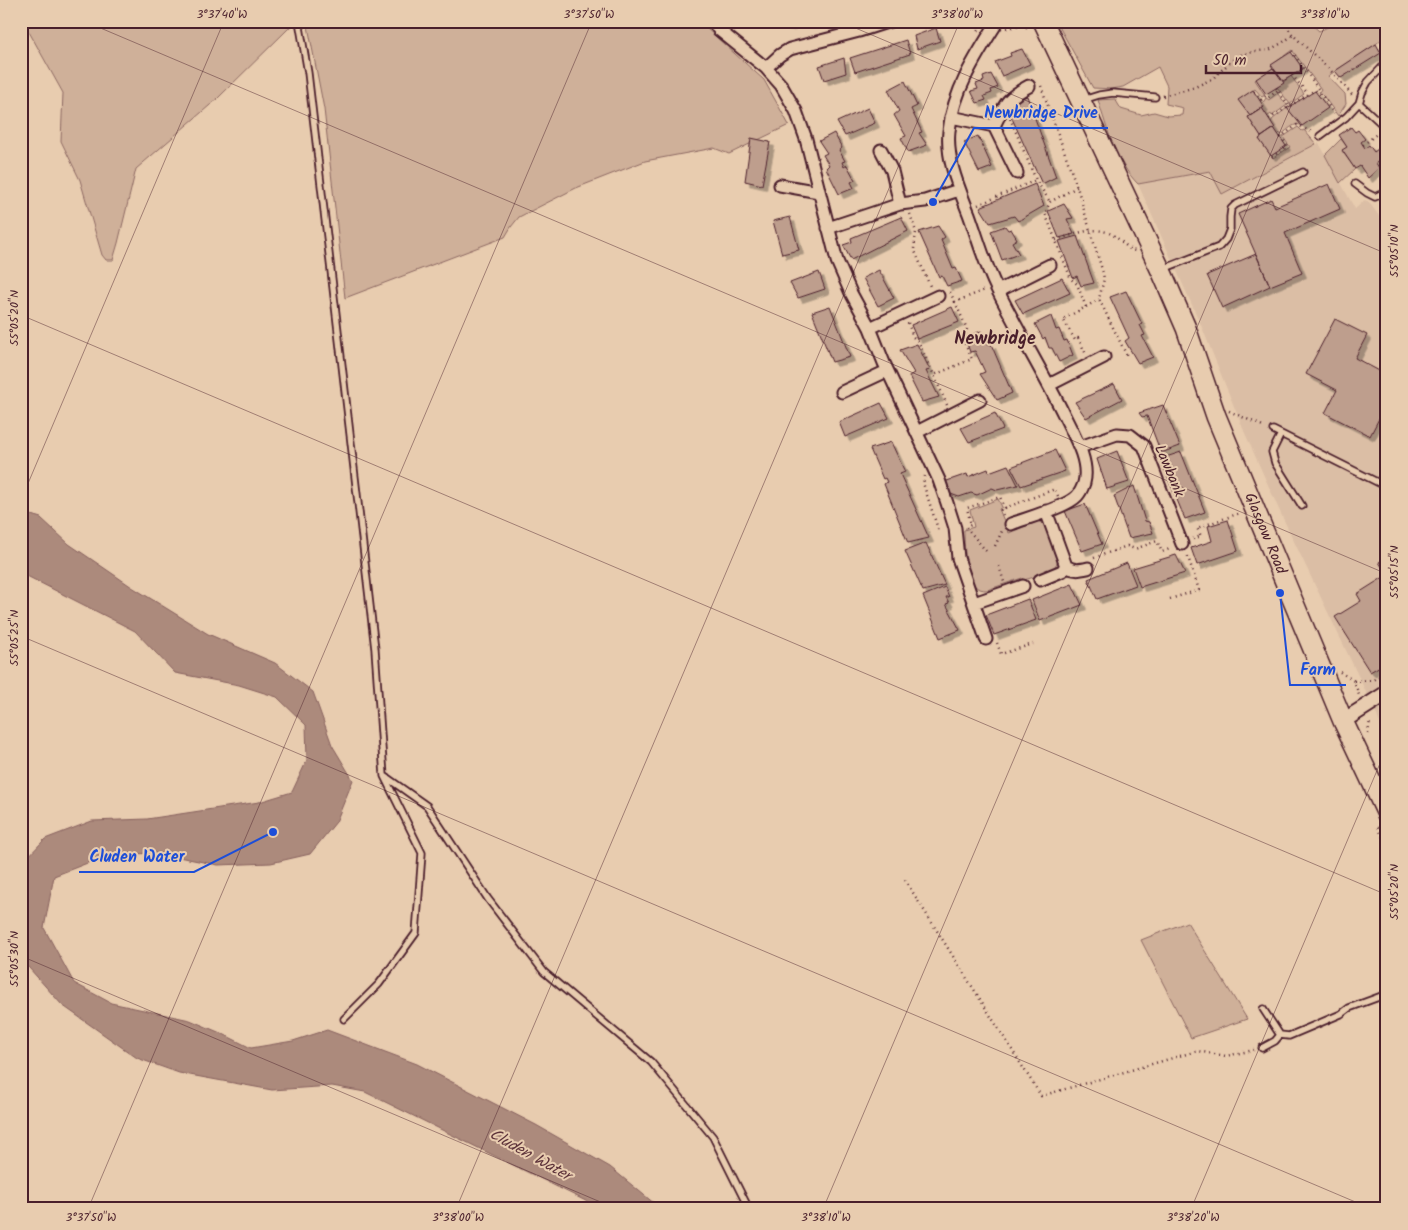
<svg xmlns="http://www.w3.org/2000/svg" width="1408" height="1230" font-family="Kalam,sans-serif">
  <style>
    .built { fill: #dbbea5 }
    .green { fill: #cfb099; stroke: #8c6862 }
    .water { fill: #ac8a7c; stroke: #855f5c }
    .building { fill: #be9e8d; stroke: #4a1f2b; filter: url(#shadow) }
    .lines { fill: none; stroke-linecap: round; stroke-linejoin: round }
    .service-casing { stroke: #4a1f2b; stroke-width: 9 }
    .minor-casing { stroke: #4a1f2b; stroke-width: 15 }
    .tertiary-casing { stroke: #4a1f2b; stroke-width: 18 }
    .trunk-casing { stroke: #4a1f2b; stroke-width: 22 }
    .path { stroke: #4a1f2b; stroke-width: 2.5; stroke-dasharray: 1 4; stroke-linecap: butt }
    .service { stroke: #e8ccaf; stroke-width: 5.5 }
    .minor { stroke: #e8ccaf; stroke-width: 11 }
    .tertiary { stroke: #e8ccaf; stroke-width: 14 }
    .trunk { stroke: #e8ccaf; stroke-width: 19 }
    .ticks { fill: none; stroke: #4a1f2b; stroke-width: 1; stroke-opacity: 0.45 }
    .labels { text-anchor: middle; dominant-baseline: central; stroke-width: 4; stroke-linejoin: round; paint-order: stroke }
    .street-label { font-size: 15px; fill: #4a1f2b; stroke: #e8ccaf }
    .water-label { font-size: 16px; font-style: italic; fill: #5e343b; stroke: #e8ccaf }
    .quarter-label { font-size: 18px; font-weight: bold; fill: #4a1f2b; stroke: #e8ccaf }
    .leader { fill: none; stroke: #1d4ed8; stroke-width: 2 }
    .callout-dot { fill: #1d4ed8; stroke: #e8ccaf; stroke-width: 2 }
    .callout-label { font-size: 16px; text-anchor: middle; font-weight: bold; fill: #1d4ed8; stroke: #e8ccaf; stroke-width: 4; stroke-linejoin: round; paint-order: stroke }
    .neatline { fill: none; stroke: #4a1f2b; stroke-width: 2 }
    .ticks-label { font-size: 12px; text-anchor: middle; fill: #4a1f2b }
  </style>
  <defs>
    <filter id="shadow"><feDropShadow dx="4.5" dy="4.5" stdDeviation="0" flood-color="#0004"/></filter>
  </defs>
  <rect width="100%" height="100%" fill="#e8ccaf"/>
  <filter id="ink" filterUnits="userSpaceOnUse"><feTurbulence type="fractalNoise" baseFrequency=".02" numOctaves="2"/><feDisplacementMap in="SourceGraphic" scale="10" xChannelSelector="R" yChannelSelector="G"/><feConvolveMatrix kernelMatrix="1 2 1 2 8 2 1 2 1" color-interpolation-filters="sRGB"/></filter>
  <g filter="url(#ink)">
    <path class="built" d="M1319 143 1355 209 1365 200 1371 205 1387 227V743L1376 713 1281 514 1244 431 1201 325 1138 184 1210 171 1223 194Z"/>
    <path class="green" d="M23 21H289L291 26 217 99 136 169 118 243 113 260H106L102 255 80 180 61 141 63 93Z
      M307 21H701L705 27 764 80 789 125 729 154 714 148 645 161 576 188 519 217 511 227 505 237 345 298 324 109Z
      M1056 21H1308L1319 31 1341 21H1387V34L1376 44 1328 76 1345 94 1346 104 1338 116 1324 97 1319 92 1321 89 1292 50 1272 65 1273 68 1255 80 1265 95 1262 97 1255 89 1239 100 1250 116 1248 117 1249 119 1261 137 1259 139 1273 158 1290 147 1283 137 1298 127 1302 131 1304 130 1316 144 1222 194 1210 171 1138 184C1116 162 1107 129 1098 100L1115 99 1121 109 1141 115 1154 112 1168 116 1182 115 1183 108 1166 104 1167 86 1158 67 1123 87 1112 89 1093 88Z
      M1291 76 1304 94 1290 104 1277 87Z
      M1277 93 1287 105 1272 116 1271 114 1267 117 1262 108 1264 107 1262 104 1266 98 1269 100Z
      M1287 108 1302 126C1295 121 1288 130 1281 135L1280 133 1278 135 1271 122 1273 119Z
      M1341 139 1347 147 1342 151 1355 169 1340 183 1325 155Z
      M998 499 1002 507 999 509 1009 533 1037 521 1042 523 1047 527 1058 556 1057 563 1051 572 1024 580 1022 578 987 590C982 590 978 589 975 586 965 576 964 543 964 530L974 527 970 510Z
      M1187 922 1247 1019 1191 1038 1141 940Z"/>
    <path class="water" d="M21 512 41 518 69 544 132 587 208 634 275 663 313 692 332 745 353 780 336 822 310 854 271 863 218 865 159 853 108 855 54 876 44 928 74 983 111 1003 190 1020 223 1034 251 1048 293 1041 327 1030 417 1064 536 1125 610 1167 661 1209H602L365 1092 332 1086 272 1090 179 1073 137 1058 62 1005 21 959V864L45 839 92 821 147 819 259 802 292 792 307 760 306 725 277 697 239 685 175 673 135 631 21 573Z"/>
    <path class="building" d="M765 21H790V26Z
      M936 28 940 41 917 49 914 36Z
      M906 40 910 54 855 72 850 58Z
      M1376 44 1381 53 1341 78 1335 71Z
      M1022 49 1030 64 1002 76 995 62 1011 56 1010 53Z
      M1291 52 1303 69 1283 81 1271 65Z
      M844 58 846 73 824 80 819 66Z
      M1273 68 1284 83 1266 94 1256 79Z
      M991 74 998 87 991 90 992 93 984 96 986 100 977 103 971 91 978 89 976 84 984 81 983 77Z
      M905 81 917 106 911 109 922 132 919 133 927 145 908 152 901 138 906 136 894 115 899 111 888 90Z
      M1253 90 1264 107 1250 116 1238 100Z
      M1315 91 1328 108 1302 126 1287 108Z
      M1027 96 1056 177 1042 184 1010 114 1016 111 1010 103Z
      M868 108 875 123 845 136 837 122Z
      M1262 108 1275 128 1261 137 1248 117Z
      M1351 127 1355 132 1358 130 1365 139 1361 142 1365 148 1369 145 1374 152 1378 149 1384 157 1376 163 1379 168 1368 178 1360 166 1355 169 1342 150 1347 147 1339 135Z
      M1274 128 1286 146 1271 156 1259 139Z
      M834 133 842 148 839 150 845 161 842 162 844 167 847 165 855 180 851 182 854 188 839 194 826 168 829 165 823 155 827 153 819 141Z
      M978 136 992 167 979 172 964 142Z
      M751 138 770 142 762 185 745 181Z
      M1035 184 1044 206 1018 221 1014 216 990 223 980 207Z
      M1329 184 1340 209 1285 233 1302 273 1270 286 1238 214 1271 199 1275 207Z
      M1064 204 1073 218 1067 219 1074 234 1059 238 1048 211Z
      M790 217 799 250 782 254 773 221Z
      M901 217 908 231 851 260 843 245 852 242 851 238Z
      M938 226 945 237 941 240 953 269 956 268 962 281 947 286 942 276 939 277 919 232Z
      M1005 226 1008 230 1011 229 1017 239 1012 242 1019 254 1002 260 991 231Z
      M1077 236 1094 283 1081 286 1077 276 1073 278 1059 241Z
      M1256 254 1270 286 1222 308 1207 275Z
      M879 270 894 298 878 306 863 278Z
      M819 272 825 289 798 298 790 283Z
      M1062 278 1070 293 1023 314 1015 300Z
      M1126 291 1142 324 1140 325 1145 335 1142 336 1153 357 1138 363 1125 341 1129 338 1110 297Z
      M830 306 850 357 832 362 812 312Z
      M952 307 959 322 917 339 911 325Z
      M1051 316 1056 330 1059 329 1064 341 1067 340 1073 355 1059 362 1052 348H1049L1045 337 1043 339 1035 324Z
      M1335 319 1367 335 1355 358 1387 375V403L1370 436 1325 413 1337 390 1306 374Z
      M981 331 986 344H991L1012 393 997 400 980 374 985 372 975 351 970 352 965 338Z
      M917 344 930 370 926 371 939 397 922 402 909 376 914 373 900 350Z
      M1114 384 1122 399 1086 418 1075 402Z
      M881 403 889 418 845 437 839 422Z
      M1163 405 1180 446 1161 453 1147 416 1142 417 1139 413Z
      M995 413 1003 429 969 442 961 428Z
      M891 442 905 472 900 474 929 538 908 543 884 484 887 482 885 478 883 479 870 449Z
      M1055 450 1065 471 1021 486 1011 467Z
      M1117 451 1129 482 1107 489 1097 459Z
      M1181 452 1205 512 1185 519 1160 459Z
      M1008 465 1018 485 997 490 992 488 977 495 971 493 959 497 948 493 944 482 967 474 968 477 988 469 989 472Z
      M1134 486 1145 521 1149 522 1153 533 1129 538 1114 496Z
      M1085 504 1102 544 1082 551 1065 511Z
      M1228 520 1238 551 1197 565 1191 548 1212 541 1208 526Z
      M926 543 945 585 923 591 905 551Z
      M1176 555 1185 573 1140 587 1133 568Z
      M1387 557V575L1379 562Z
      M1127 563 1136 585 1097 599 1088 579Z
      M1387 575V662L1370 672 1335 617 1361 601 1357 594Z
      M1072 584 1082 605 1040 621 1032 600Z
      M945 587 949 597H946L949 603 946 604 960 630 940 638 923 596Z
      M1028 599 1036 620 994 635 986 615Z"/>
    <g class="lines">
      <defs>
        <path id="service" d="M299 21 308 73 375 649 384 776 422 853 416 933 379 984 344 1019
          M1083 100 1099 95 1113 93 1155 97
          M1359 103 1387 129
          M1320 136 1346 117 1359 103 1362 93 1368 82 1387 62
          M1355 184 1367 193 1375 197 1387 191
          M1163 269 1219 247 1226 239 1230 229V217L1231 209 1235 205 1303 172
          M1273 430 1387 487
          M1281 434 1272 452 1275 463 1302 506
          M386 777 427 806 488 899 544 972 651 1062 713 1137 749 1209
          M1263 1009 1280 1035 1289 1036 1341 1014 1349 1008 1387 994
          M1262 1048 1275 1041 1280 1035"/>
        <path id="minor" d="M712 21 719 30 766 68 781 85 796 111 806 139 837 261 851 293 870 328 884 363 939 480 947 503 955 528 958 558 986 639
          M998 21C977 54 953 91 949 131 946 160 959 188 969 214 978 239 985 265 997 289 1018 332 1043 372 1064 415 1073 434 1090 461 1084 483 1083 486 1080 493 1077 496 1067 507 1027 518 1011 524
          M766 68 780 55 790 49 859 31 890 21
          M951 117 994 126
          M881 150 892 171 900 204
          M1017 173 994 126C1005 104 1006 98 1029 86
          M780 185 819 192
          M828 228 900 204 925 201 959 190
          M998 291 1050 265
          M870 328 938 296
          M1049 385 1104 357
          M842 392 887 371
          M917 432 980 400
          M1080 447 1117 434 1130 435 1144 446 1182 544
          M1046 511 1066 566
          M1040 580 1062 571 1066 566C1074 571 1079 570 1088 568
          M974 603 1023 586"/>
        <path id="tertiary" d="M1343 721 1387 693"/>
        <g id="trunk">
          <path id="s1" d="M1043 21 1163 275 1186 328 1216 416 1343 721 1387 814"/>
        </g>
      </defs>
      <use href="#service" class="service-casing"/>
      <use href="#minor" class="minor-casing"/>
      <use href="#tertiary" class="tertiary-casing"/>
      <use href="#trunk" class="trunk-casing"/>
      <path class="path" d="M974 21 979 31
        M1283 21 1293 35 1332 72 1353 96
        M1007 28 1023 25 1028 28
        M1292 51 1319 90 1317 92
        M1292 75 1307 93
        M1041 86 1077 187 1103 273 1104 279 1099 299 1127 356
        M1276 88 1289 106
        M1254 92H1255L1261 100 1260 101
        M1163 96 1195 87 1212 79 1237 56 1257 51 1269 50 1282 43 1293 35
        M1261 100 1266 96 1268 98 1278 90
        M1010 118 1036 180 1050 202
        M1269 119 1315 90 1323 97 1334 114
        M1363 145 1378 133
        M1272 157 1288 146 1281 137 1297 125 1314 133
        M1077 187 1050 202 1045 213 1071 279 1077 284 1086 307 1063 319 1075 340 1078 338 1086 354
        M978 205 1036 180
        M910 214 916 232 914 249 930 286
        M1056 240C1074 235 1095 224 1113 235 1119 239 1125 245 1131 250L1135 251
        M950 292 955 302
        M1086 307 1099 299
        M908 323 913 337 918 341 934 375
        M947 405 934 375 972 359 964 342 967 329 955 302 985 290
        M1229 411 1265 427
        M925 476 923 483 938 529 942 528
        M1005 508 1055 489 1058 496
        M1193 539 1201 536 1197 528 1240 513
        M995 546 1002 531
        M986 551 966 527 971 525 967 508 1000 497 1005 508 1001 510 1003 515
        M1094 558 1127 546 1135 549 1157 541 1162 552 1172 548
        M999 566 1004 582
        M1170 599 1199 590 1187 554
        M997 643 1001 654 1033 644
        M1340 672 1354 681 1359 695
        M1354 681 1373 680 1387 672
        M1368 734 1370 720
        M1378 827 1387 845
        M905 880 1041 1096 1197 1051 1226 1056 1254 1050"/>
      <use href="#service" class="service"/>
      <use href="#minor" class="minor"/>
      <use href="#tertiary" class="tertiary"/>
      <use href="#trunk" class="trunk"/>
    </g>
  </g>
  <path class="ticks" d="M84 21 1387 574M839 21 1387 254M21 315 1387 895M21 500 224 21M21 636 1372 1209M21 956 617 1209M88 1209 592 21M456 1209 960 21M823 1209 1327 21M1191 1209 1387 747"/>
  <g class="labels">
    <g class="street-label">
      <text transform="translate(1169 471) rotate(67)">Lawbank</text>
      <text stroke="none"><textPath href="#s1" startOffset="559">Glasgow Road</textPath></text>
    </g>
    <g class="water-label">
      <text transform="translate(530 1155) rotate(29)">Cluden Water</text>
    </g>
    <g class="quarter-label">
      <text x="995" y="339">Newbridge</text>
    </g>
  </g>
  <path class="leader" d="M933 202L974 128H1108M1280 593L1290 685H1346M273 832L194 872H79"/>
  <g class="callout-dot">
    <circle cx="933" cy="202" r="5"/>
    <circle cx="1280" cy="593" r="5"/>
    <circle cx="273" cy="832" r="5"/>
  </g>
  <g class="callout-label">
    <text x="1041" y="118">Newbridge Drive</text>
    <text x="1318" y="675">Farm</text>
    <text x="137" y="862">Cluden Water</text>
  </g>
  <rect width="1408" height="1230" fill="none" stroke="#e8ccaf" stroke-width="55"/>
  <path d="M1206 65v8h95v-8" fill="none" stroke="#4a1f2b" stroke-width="2.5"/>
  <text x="1213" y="65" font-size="15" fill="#4a1f2b" stroke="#e8ccaf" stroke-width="4" paint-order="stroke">50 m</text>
  <rect x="28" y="28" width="1352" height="1174" class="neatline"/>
  <g class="ticks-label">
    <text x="222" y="18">3°37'40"W</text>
    <text x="589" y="18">3°37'50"W</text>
    <text x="957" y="18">3°38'00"W</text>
    <text x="1325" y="18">3°38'10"W</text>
    <text transform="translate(1394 251) rotate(-90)" y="4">55°05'10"N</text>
    <text transform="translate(14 318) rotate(-90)" y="4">55°05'20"N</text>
    <text transform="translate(1394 572) rotate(-90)" y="4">55°05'15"N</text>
    <text transform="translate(14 638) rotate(-90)" y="4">55°05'25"N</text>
    <text transform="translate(1394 892) rotate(-90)" y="4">55°05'20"N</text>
    <text transform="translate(14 959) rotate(-90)" y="4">55°05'30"N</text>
    <text x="91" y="1221">3°37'50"W</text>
    <text x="458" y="1221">3°38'00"W</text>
    <text x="826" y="1221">3°38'10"W</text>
    <text x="1193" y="1221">3°38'20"W</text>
  </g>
</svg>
